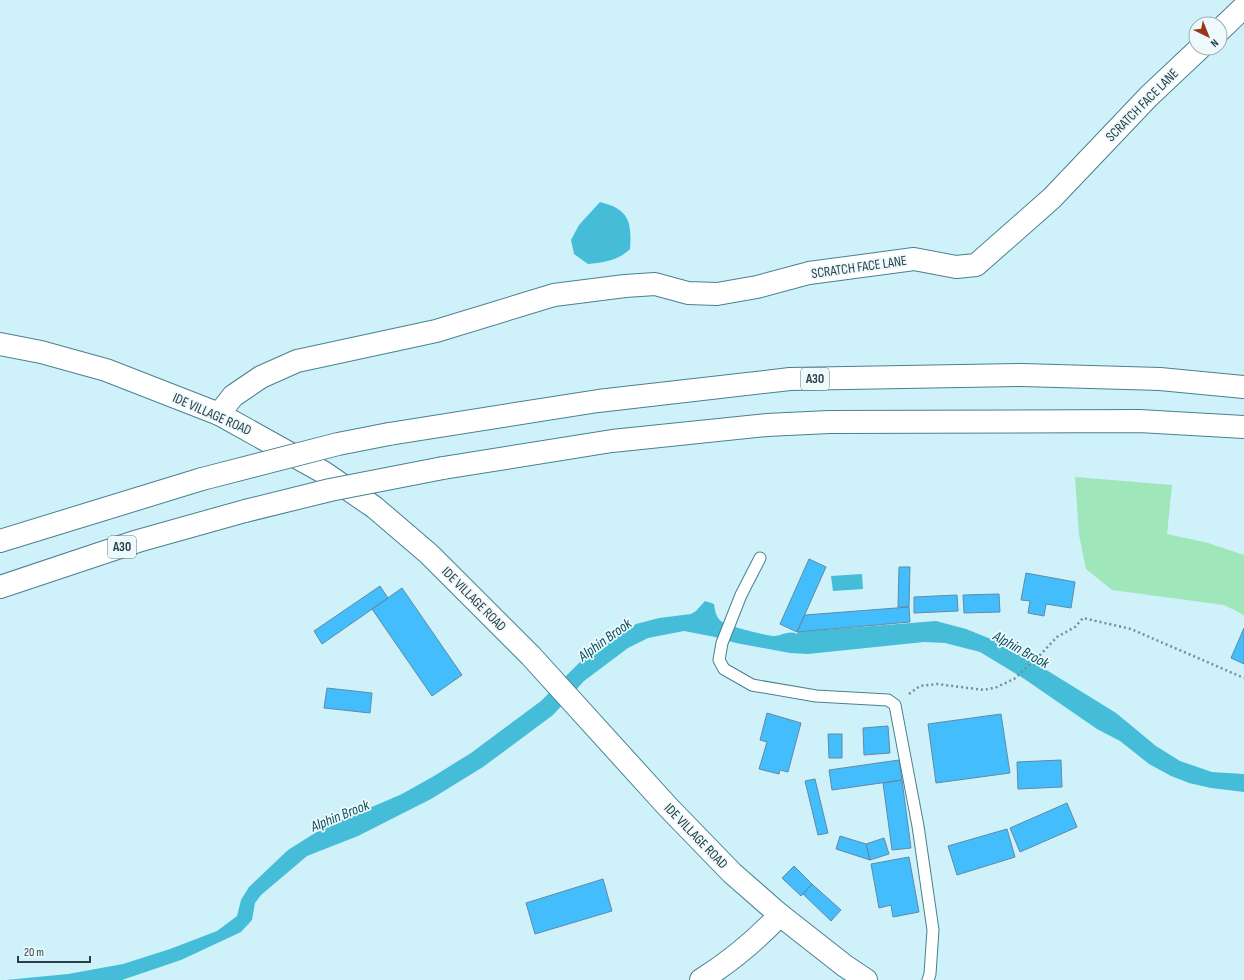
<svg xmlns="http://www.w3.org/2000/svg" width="1244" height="980" font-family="'Sofia Sans Condensed',sans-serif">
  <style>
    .green { fill: #9fe7ba }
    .water { fill: #45bdd8 }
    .building { fill: #44bdfc; stroke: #608ba6 }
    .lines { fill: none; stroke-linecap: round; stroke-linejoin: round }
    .service-casing { stroke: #49818f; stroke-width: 13 }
    .minor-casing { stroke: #49818f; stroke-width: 24 }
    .tertiary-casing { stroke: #49818f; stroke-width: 24 }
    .trunk-casing { stroke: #49818f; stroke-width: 24 }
    .path { stroke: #749097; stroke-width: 2.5; stroke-dasharray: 2 3; stroke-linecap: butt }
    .service { stroke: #fff; stroke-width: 11 }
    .minor { stroke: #fff; stroke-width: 22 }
    .tertiary { stroke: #fff; stroke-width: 22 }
    .trunk { stroke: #fff; stroke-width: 22 }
    .trunk-bridge-casing { stroke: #49818f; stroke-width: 24; stroke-linecap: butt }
    .trunk-bridge { stroke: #fff; stroke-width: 22 }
    .labels { text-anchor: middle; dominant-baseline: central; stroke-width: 3.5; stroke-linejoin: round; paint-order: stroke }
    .shield { fill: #eef9fc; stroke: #63777d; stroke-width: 1 }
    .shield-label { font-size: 13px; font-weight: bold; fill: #283f46 }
    .street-label { font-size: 14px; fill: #283f46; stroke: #eef9fc }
    .water-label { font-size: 15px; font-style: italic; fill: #084f5e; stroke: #eef9fc }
  </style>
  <rect width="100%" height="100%" fill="#cff1fa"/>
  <path class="green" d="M1075 477 1172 485 1167 534 1208 543 1244 555V615L1224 605 1112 590 1086 569 1079 535Z"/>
  <path class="water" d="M600 202C629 209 632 222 630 249 619 260 603 263 588 264L574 254 571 240 579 225Z
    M862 574 863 589 833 591 831 576Z
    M705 601 714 604C715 611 716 617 721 621 726 626 768 636 775 636 783 635 789 630 797 634L798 632 936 621 966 629 996 641 1027 658 1116 713 1156 746 1180 761 1212 772 1244 774V792L1211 788 1189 783 1171 776 1149 764 1120 741 1097 729 1023 678 980 652 945 643 924 642 808 654 790 653 736 643 715 637 684 631 648 638 628 648 584 681 553 715 483 767 431 799 358 836 307 856 261 895 255 903 252 920 241 932 181 960 122 980H6L68 974 123 964 170 949 217 931 237 916 241 900 249 887 288 850 323 828 402 794 434 776 471 753 541 701 580 662 608 642 636 624 659 618 691 614 696 611Z"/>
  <path class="building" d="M809 559 826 567 797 632 780 624Z
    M899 567H910L909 607H898Z
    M1026 573 1075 582 1071 608 1046 604 1044 616 1028 613 1030 601 1021 600Z
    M380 586 388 598 322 644 314 631Z
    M402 588 462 675 432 696 372 609Z
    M999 594 1000 612 964 613 963 595Z
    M957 595 958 611 914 613V597Z
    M909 607 910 622 797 632 805 615Z
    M1244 628V664L1231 658Z
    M327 688 372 693 370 713 324 708Z
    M767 713 801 723 788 772 780 770 779 774 759 769 767 742 760 740Z
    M1001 714 1010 773 936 783 928 724Z
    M888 726 890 753 864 755 863 728Z
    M828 734H842V758H829Z
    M899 760 902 780 832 790 829 770Z
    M1061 760 1062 787 1018 789 1017 762Z
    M815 779 828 833 818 835 805 781Z
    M902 780 911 848 892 850 883 783Z
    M1067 803 1077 827 1020 852 1010 828Z
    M1007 829 1015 857 957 875 948 846Z
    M840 836 866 844 870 860 836 849Z
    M884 838 889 854 870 860 866 844Z
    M909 857 919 912 893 917 891 905 879 908 871 864Z
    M794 866 812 884 801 896 782 878Z
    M603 879 612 911 535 934 526 903Z
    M812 884 841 910 831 921 803 894Z"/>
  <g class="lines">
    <defs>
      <path id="service" d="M760 558 741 595 722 643 719 660 724 669 752 685 816 696 888 700 895 705 918 826 933 930 930 974 928 980"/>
      <path id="minor" d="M1220 30 1244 7
        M219 414 233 396 261 377 297 361 436 331 554 295 625 286 655 284 688 293 717 294 757 287 809 273 914 259 956 267 976 265 1052 198 1149 96 1200 48
        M701 980C730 962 756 940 780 915"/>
      <path id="tertiary" d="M0 344 41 352 106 370 219 414 323 472 374 507 429 554 531 656 668 807 732 873 780 915 845 966 866 980"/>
      <path id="trunk" d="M389 434 598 401 790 379 1022 375 1160 379 1244 387
        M443 468 612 441 767 425 829 422 1139 421 1244 427
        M0 541 202 479
        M0 587 138 541 245 511"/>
    </defs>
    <use href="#service" class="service-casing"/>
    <use href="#minor" class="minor-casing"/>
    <use href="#tertiary" class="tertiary-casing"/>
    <use href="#trunk" class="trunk-casing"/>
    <path class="path" d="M909 694 920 686 937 684 984 690 997 687 1014 679 1040 655 1057 637 1075 627 1083 618 1131 629 1244 678"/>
    <use href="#service" class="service"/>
    <use href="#minor" class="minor"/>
    <use href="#tertiary" class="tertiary"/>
    <use href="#trunk" class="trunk"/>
    <defs>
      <path id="trunk-bridge" d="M202 479 338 444 389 434
        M245 511 330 490 443 468"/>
    </defs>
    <use href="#trunk-bridge" class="trunk-bridge-casing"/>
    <use href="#trunk-bridge" class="trunk-bridge"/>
  </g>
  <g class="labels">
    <g class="shield">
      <rect x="801" y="368" width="28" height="22" rx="3"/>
      <rect x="108" y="536" width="28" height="22" rx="3"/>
    </g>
    <g class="shield-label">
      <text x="815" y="379">A30</text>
      <text x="122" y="547">A30</text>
    </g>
    <g class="street-label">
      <text transform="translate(1142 105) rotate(-45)">SCRATCH FACE LANE</text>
      <text transform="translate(859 267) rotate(-8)">SCRATCH FACE LANE</text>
      <text transform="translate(212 414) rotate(24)">IDE VILLAGE ROAD</text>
      <text transform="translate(474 599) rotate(45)">IDE VILLAGE ROAD</text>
      <text transform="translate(696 836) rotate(46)">IDE VILLAGE ROAD</text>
    </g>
    <g class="water-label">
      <text transform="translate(605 640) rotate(-36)">Alphin Brook</text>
      <text transform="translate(1021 650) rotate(29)">Alphin Brook</text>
      <text transform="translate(340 816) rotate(-22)">Alphin Brook</text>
    </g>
  </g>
  <g transform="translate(1208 36) rotate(137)"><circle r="19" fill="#eef9fc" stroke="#9fafb3"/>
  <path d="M0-3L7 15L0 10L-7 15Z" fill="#9b3416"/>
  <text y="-6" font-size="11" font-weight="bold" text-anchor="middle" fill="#283f46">N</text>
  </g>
  <path d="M18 956v6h72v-6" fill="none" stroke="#283f46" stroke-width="2"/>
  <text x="24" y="956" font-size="12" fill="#283f46" stroke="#eef9fc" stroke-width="3" paint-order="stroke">20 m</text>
</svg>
